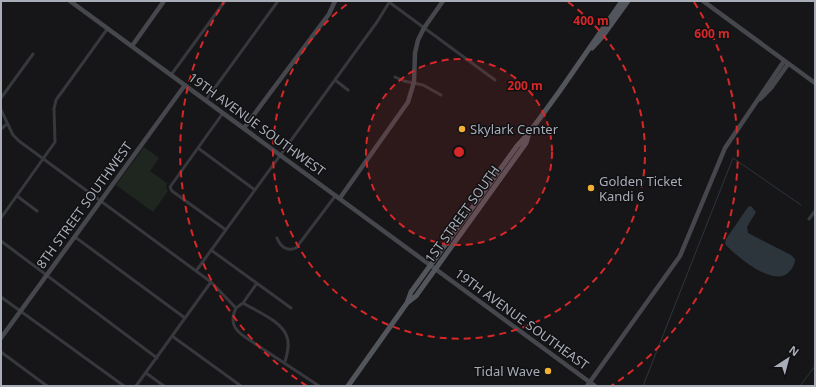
<svg xmlns="http://www.w3.org/2000/svg" width="816" height="387" font-family="'Noto Sans',sans-serif">
  <style>
    .green { fill: #1e261f }
    .water { fill: #2c353c }
    .lines { fill: none; stroke-linecap: round; stroke-linejoin: round }
    .stream { stroke: #2c353c; stroke-width: 1 }
    .street { stroke: #37383d; stroke-width: 3 }
    .secondary { stroke: #45474d; stroke-width: 4.5 }
    .primary { stroke: #53555c; stroke-width: 5 }
    .ring { fill: none; stroke: #d62828; stroke-width: 2; stroke-dasharray: 7 5 }
    .poi-dot { fill: #f2b134; stroke: #111113; stroke-width: 1.5 }
    .labels { text-anchor: middle; dominant-baseline: central; stroke-width: 3; stroke-linejoin: round; paint-order: stroke }
    .street-label { font-size: 13px; fill: #a8adb8; stroke: #111113 }
    .poi-label { font-size: 13px; fill: #a8adb8; stroke: #111113; text-anchor: start }
    .centre { fill: #d62828; stroke: #111113; stroke-width: 2 }
    .ring-label { font-size: 12px; text-anchor: middle; font-weight: bold; fill: #d62828; stroke: #111113; stroke-width: 3; stroke-linejoin: round; paint-order: stroke }
  </style>
  <rect width="100%" height="100%" fill="#161618"/>
  <path class="green" d="M144 147 159 158 150 171 167 183 166 187 168 191 153 212 116 185Z"/>
  <path class="water" d="M751 206 756 212 747 227 748 233 791 255 795 259C795 265 792 269 788 273 773 287 736 256 725 244L726 239 748 207Z"/>
  <g class="lines">
    <path class="stream" d="M643 386 733 158 801 205
      M800 386 815 366"/>
    <path class="street" d="M389 2 495 80
      M171 75 225 1
      M395 77 404 81 423 85 441 95
      M335 80 348 90
      M1 98 33 54
      M206 100 278 1
      M1 110 13 135 19 141 211 282 236 308
      M223 113 170 187 172 191 226 230
      M1 129 7 124
      M198 148 255 190
      M17 196 37 211
      M1 218 55 142 54 109 56 100 108 28
      M809 219 815 211
      M75 237 185 318
      M277 238C280 246 287 252 296 248L336 195
      M1 241 157 358
      M211 250 291 308
      M196 271 377 22 390 1
      M257 283 243 303 236 308C230 321 233 329 245 337L319 386
      M1 297 124 386
      M243 303C256 311 282 321 287 337 290 345 287 354 285 362
      M172 336 241 386
      M1 352 47 386
      M146 373 164 386
      M136 386 211 282"/>
    <path class="secondary" d="M70 1 595 386
      M703 1 815 83
      M132 46 164 1
      M760 99 771 88 788 64
      M244 128 329 14 335 1
      M340 198 408 102 414 82 415 53 418 40 424 28 443 1
      M1 338 185 85
      M587 386 680 256 725 148 784 61"/>
    <path class="primary" d="M592 48 602 37 628 1
      M407 303 411 292 517 146 529 133 559 92 622 1
      M348 386 407 303 416 296 526 143 529 133"/>
  </g>
  <circle cx="459" cy="152" r="93" fill="#d62828" fill-opacity=".12"/>
  <g class="ring">
    <circle cx="459" cy="152" r="93"/>
    <path d="M568 2A186 186 0 1 1 350 2"/>
    <path d="M307 386A279 279 0 0 1 224 2M694 2A279 279 0 0 1 611 386"/>
  </g>
  <g class="poi-dot">
    <circle cx="462" cy="129" r="4"/>
    <circle cx="591" cy="188" r="4"/>
    <circle cx="548" cy="371" r="4"/>
  </g>
  <g class="labels">
    <g class="street-label">
      <text transform="translate(257 124) rotate(36)">19TH AVENUE SOUTHWEST</text>
      <text transform="translate(84 205) rotate(-54)">8TH STREET SOUTHWEST</text>
      <text transform="translate(462 214) rotate(-54)">1ST STREET SOUTH</text>
      <text transform="translate(522 319) rotate(36)">19TH AVENUE SOUTHEAST</text>
    </g>
    <g class="poi-label">
      <text x="470" y="129">Skylark Center</text>
      <text x="599" y="181">Golden Ticket<tspan x="599" dy="15">Kandi 6</tspan></text>
      <text x="540" y="371" text-anchor="end">Tidal Wave</text>
    </g>
  </g>
  <circle cx="459" cy="152" r="6" class="centre"/>
  <g class="ring-label">
    <text x="591" y="25">400 m</text>
    <text x="712" y="38">600 m</text>
    <text x="525" y="90">200 m</text>
  </g>
  <rect width="816" height="387" fill="none" stroke="#a8adb8" stroke-width="4"/>
  <g transform="translate(788 359) rotate(36)" stroke="#111113" stroke-width="3" paint-order="stroke">
  <path d="M0-3L7 15L0 10L-7 15Z" fill="#a8adb8"/>
  <text y="-6" font-size="11" font-weight="bold" text-anchor="middle" fill="#a8adb8">N</text>
  </g>
</svg>
